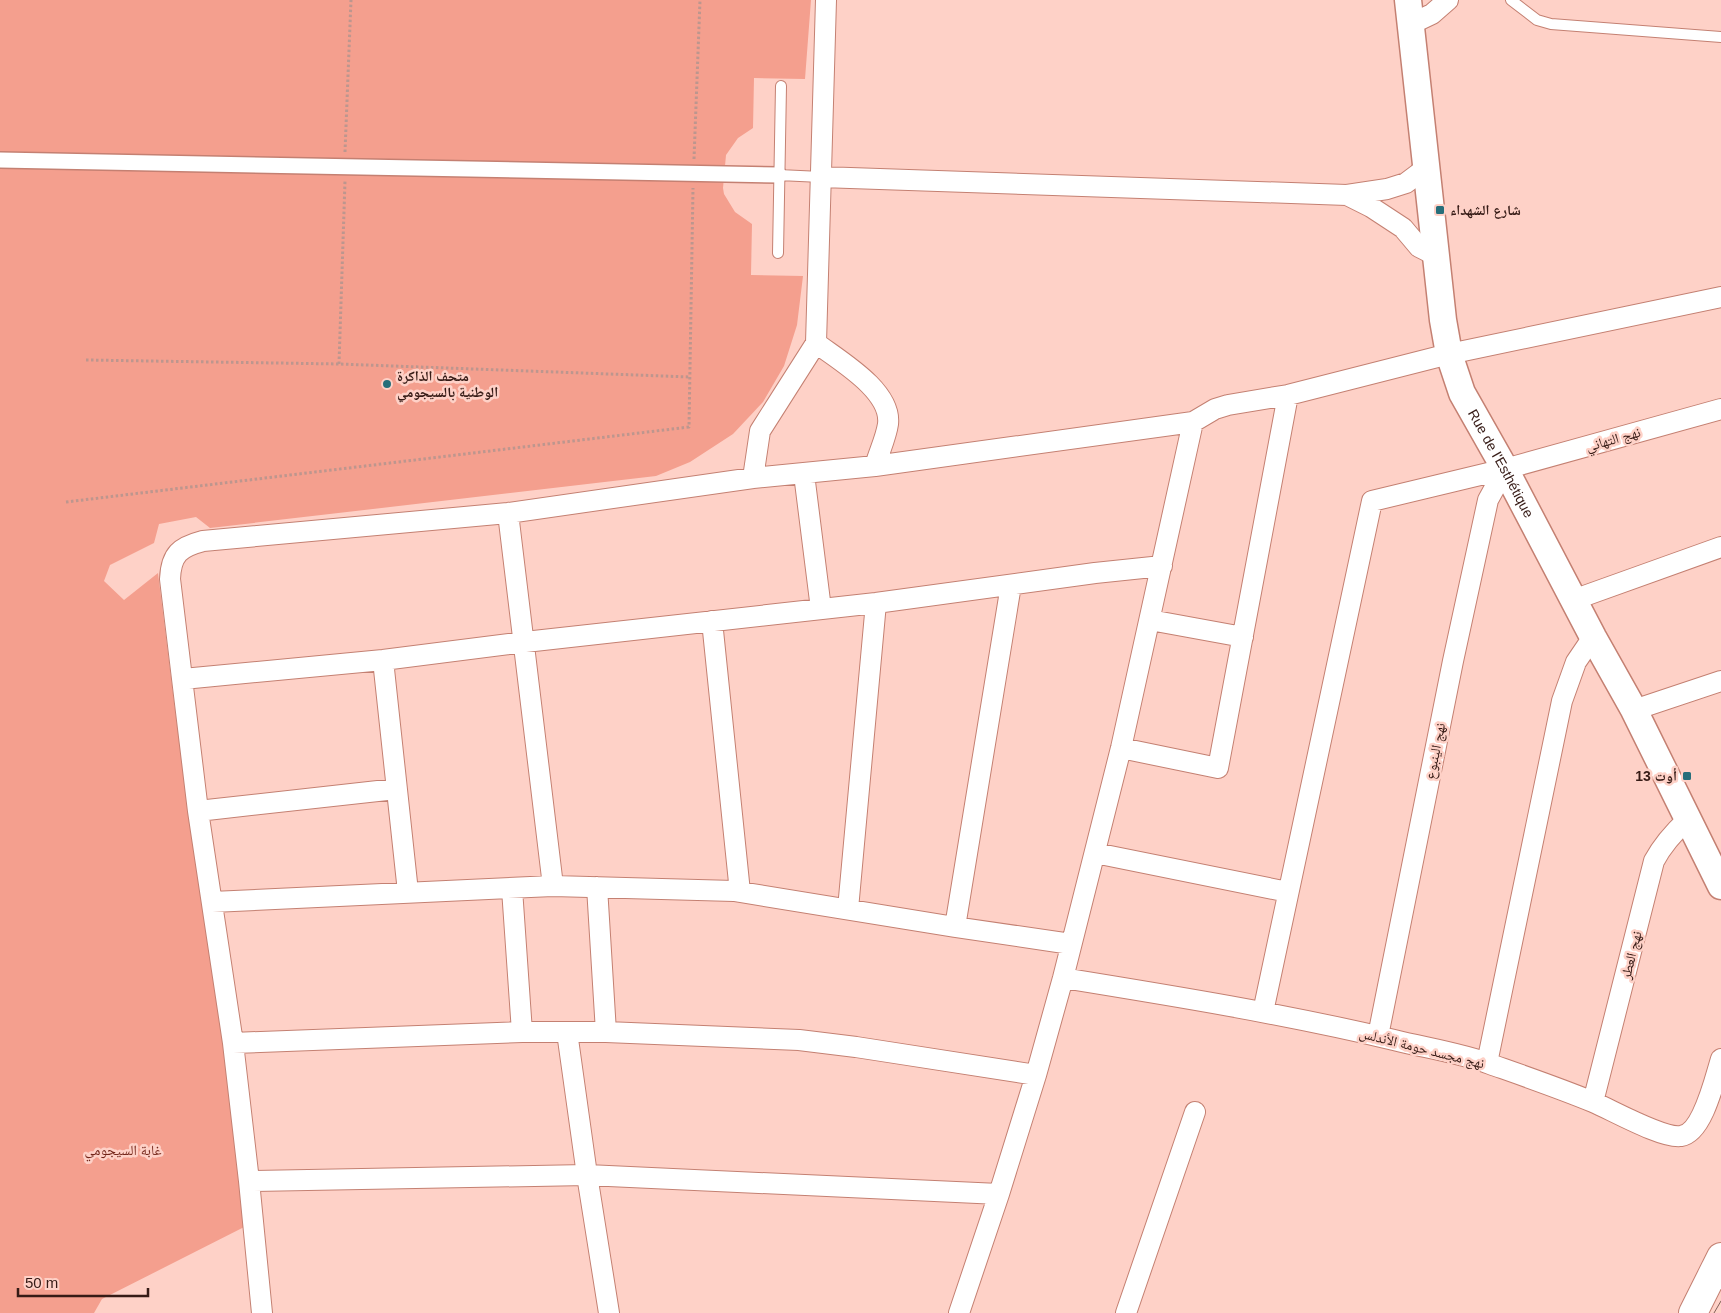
<svg xmlns="http://www.w3.org/2000/svg" width="1721" height="1313" font-family="Arial,'Noto Naskh Arabic',sans-serif">
  <style>
    .green { fill: #f49f8e }
    .lines { fill: none; stroke-linecap: round; stroke-linejoin: round }
    .service-casing { stroke: #c48072; stroke-width: 12 }
    .pedestrian-casing { stroke: #c48072; stroke-width: 18 }
    .minor-casing { stroke: #c48072; stroke-width: 22 }
    .tertiary-casing { stroke: #c48072; stroke-width: 29 }
    .primary-casing { stroke: #c48072; stroke-width: 30 }
    .path { stroke: #bd968e; stroke-width: 3; stroke-dasharray: 2.5 2.5; stroke-linecap: butt }
    .service { stroke: #fff; stroke-width: 10 }
    .pedestrian { stroke: #fff; stroke-width: 15 }
    .minor { stroke: #fff; stroke-width: 20 }
    .tertiary { stroke: #fff; stroke-width: 26 }
    .primary { stroke: #fff; stroke-width: 28 }
    .tram { stroke: #82615a; stroke-width: 1 }
    .poi-dot { fill: #266e7a; stroke: #fed1c7; stroke-width: 2 }
    .labels { text-anchor: middle; dominant-baseline: central; stroke-width: 5; stroke-linejoin: round; paint-order: stroke }
    .poi-label { font-size: 14px; font-weight: bold; fill: #361b16; stroke: #fed1c7; text-anchor: start }
    .street-label { font-size: 14px; fill: #361b16; stroke: #fed1c7 }
    .park-label { font-size: 14px; fill: #722418; stroke: #fed1c7 }
  </style>
  <rect width="100%" height="100%" fill="#fed1c7"/>
  <path class="green" d="M0 0H811L805 79 754 78 753 128 738 138 726 155 723 188 724 194 735 212 752 224 751 275 803 276 797 325 784 366 763 402 733 434 690 462 656 476 210 528 196 517 159 524 154 543 110 565 104 581 124 600 158 573 177 725 260 1219 102 1299 94 1313H0Z"/>
  <g class="lines">
    <defs>
      <path id="service" d="M1511 0 1537 20 1551 24 1721 37
        M779 175 821 177
        M778 253 781 86"/>
      <path id="pedestrian" d="M0 160 779 175"/>
      <path id="minor" d="M1411 24 1432 14 1448 0
        M821 177 1347 195 1387 189 1406 183 1426 168
        M1347 195 1371 207 1403 228 1419 247 1435 255
        M816 343C840 361 892 391 888 424 886 438 879 452 875 466
        M804 474 821 609
        M753 478 760 431 816 343 826 0
        M508 513 553 886
        M1573 600 1721 547
        M1150 620 1243 637
        M712 621 740 892
        M383 660 408 892
        M183 679 383 660 525 642 876 603 1095 573 1162 566
        M1634 710 1721 681
        M1121 748 1218 768 1288 395
        M198 811 396 789
        M1095 853 1288 892
        M597 887 606 1032
        M512 889 522 1032
        M212 902 553 886 734 891 955 927 1071 944
        M848 909 876 603
        M955 927 1011 585
        M1063 978C1174 996 1285 1014 1394 1040 1426 1048 1460 1053 1490 1064 1524 1076 1559 1088 1593 1102 1612 1110 1663 1139 1681 1136 1703 1133 1715 1078 1721 1059
        M1263 1012 1372 501 1505 469 1721 409
        M567 1032 587 1175 609 1313
        M1378 1036 1453 661 1488 500 1505 469
        M233 1043 522 1032H606L799 1040 856 1047 1036 1075
        M1487 1063 1562 701 1576 662 1593 637
        M1593 1102 1654 861C1663 844 1674 832 1688 819
        M249 1181 587 1175 999 1194
        M262 1313 249 1181 233 1043 198 811 170 579C171 554 180 547 203 541L508 513 753 478 875 466 1193 422 1215 409 1228 405 1288 395 1449 354 1721 297
        M959 1313 999 1194 1036 1075 1063 978 1121 748 1193 422
        M1126 1313 1195 1112"/>
      <g id="tertiary">
        <path id="s1" d="M1408 0 1443 320 1449 354 1462 393 1505 469 1593 637 1634 710 1721 886"/>
      </g>
      <path id="primary" d="M1693 1313 1721 1257"/>
    </defs>
    <use href="#service" class="service-casing"/>
    <use href="#pedestrian" class="pedestrian-casing"/>
    <use href="#minor" class="minor-casing"/>
    <use href="#tertiary" class="tertiary-casing"/>
    <use href="#primary" class="primary-casing"/>
    <path class="path" d="M345 152 351 0
      M694 159 700 0
      M86 360 339 364 690 377
      M339 364 345 181
      M66 502 689 427 693 188"/>
    <use href="#service" class="service"/>
    <use href="#pedestrian" class="pedestrian"/>
    <use href="#minor" class="minor"/>
    <use href="#tertiary" class="tertiary"/>
    <use href="#primary" class="primary"/>
    <path class="tram" d="M1714 1313 1721 1301"/>
  </g>
  <g class="poi-dot">
    <rect x="1435" y="205" width="10" height="10" rx="2.5"/>
    <circle cx="387" cy="384" r="5"/>
    <rect x="1682" y="771" width="10" height="10" rx="2.5"/>
  </g>
  <g class="labels">
    <g class="poi-label">
      <text x="1450" y="210">شارع الشهداء</text>
      <text x="397" y="376">متحف الذاكرة<tspan x="397" dy="16">الوطنية بالسيجومي</tspan></text>
      <text x="1677" y="776" text-anchor="end">13 أوت</text>
    </g>
    <g class="street-label">
      <text transform="translate(1613 439) rotate(-16)">نهج التهاني</text>
      <text stroke="none"><textPath href="#s1" startOffset="478">Rue de l'Esthétique</textPath></text>
      <text transform="translate(1435 751) rotate(-79)">نهج الينبوع</text>
      <text transform="translate(1631 955) rotate(-76)">نهج العطر</text>
      <text transform="translate(1422 1048) rotate(14)">نهج مجسد حومة الأندلس</text>
    </g>
    <g class="park-label">
      <text x="123" y="1150">غابة السيجومي</text>
    </g>
  </g>
  <path d="M18 1288v8h130v-8" fill="none" stroke="#361b16" stroke-width="2.5"/>
  <text x="25" y="1288" font-size="15" fill="#361b16" stroke="#fed1c7" stroke-width="4" paint-order="stroke">50 m</text>
</svg>
